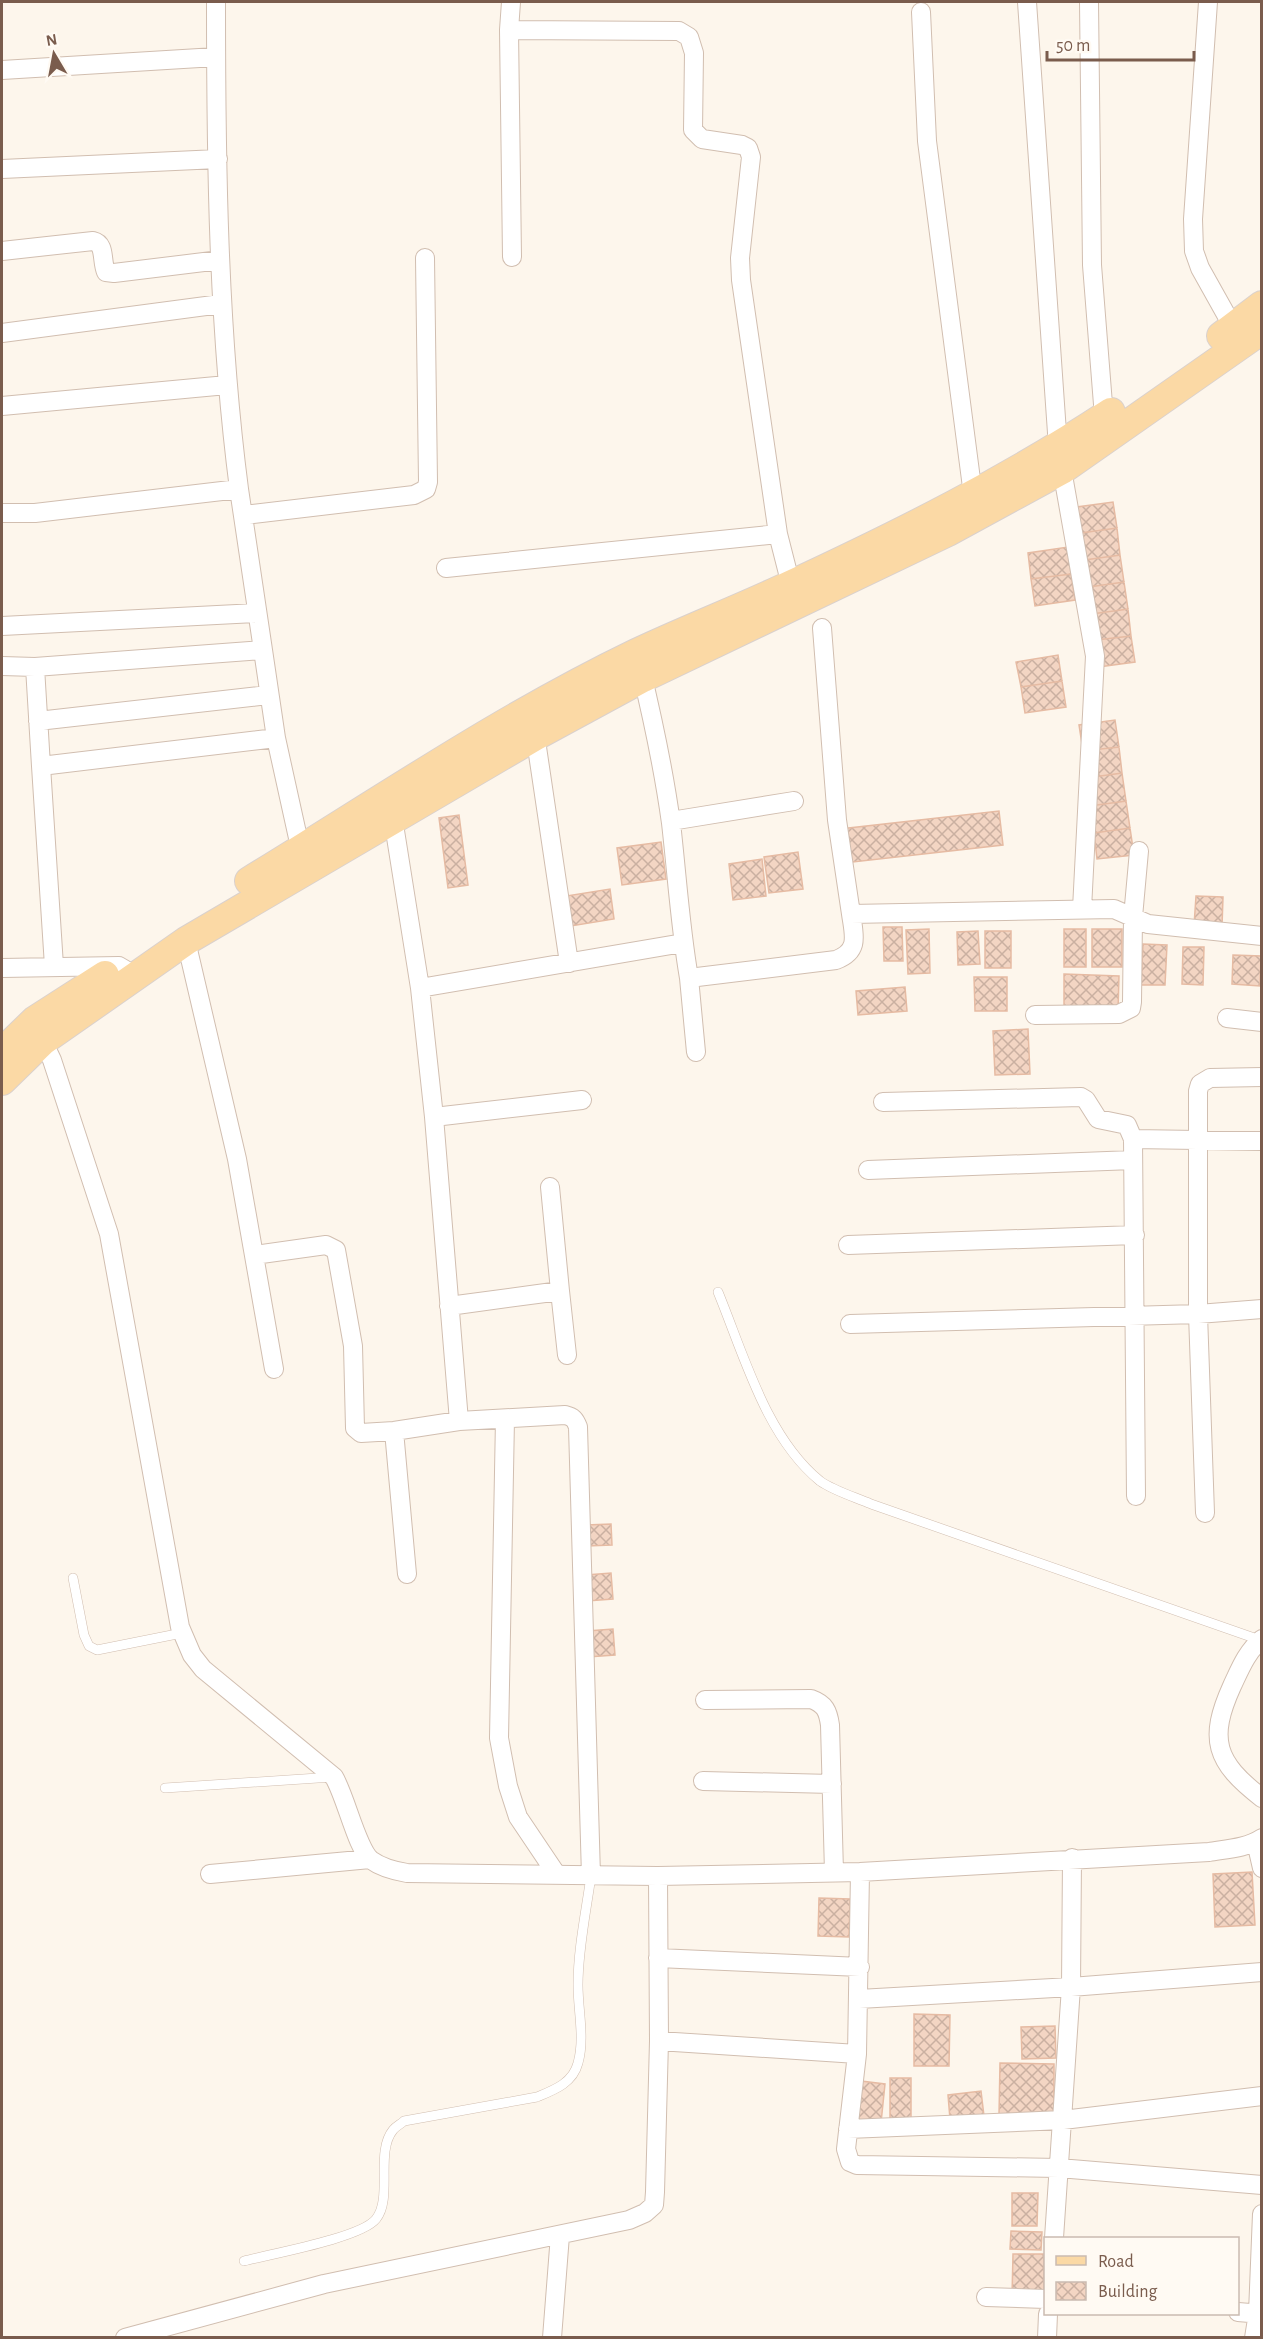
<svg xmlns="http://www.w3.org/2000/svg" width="1263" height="2339" font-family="'Alegreya Sans',sans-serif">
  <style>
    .building { fill: url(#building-cross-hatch); stroke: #e6bba3; stroke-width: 1.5 }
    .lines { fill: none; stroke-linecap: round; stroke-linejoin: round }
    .service-casing { stroke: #d1beb0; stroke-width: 10 }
    .minor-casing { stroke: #d1beb0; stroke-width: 20 }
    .primary-casing { stroke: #dad1cd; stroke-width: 30 }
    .service { stroke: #fff; stroke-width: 9 }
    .minor { stroke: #fff; stroke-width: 18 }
    .primary { stroke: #fbd9a5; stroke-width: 28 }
  </style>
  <defs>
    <pattern id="building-cross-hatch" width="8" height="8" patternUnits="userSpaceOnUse" patternTransform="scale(1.5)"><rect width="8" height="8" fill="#f3d5c3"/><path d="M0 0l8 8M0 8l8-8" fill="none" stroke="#cab0a1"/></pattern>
  </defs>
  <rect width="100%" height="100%" fill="#fdf6ec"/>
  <path class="building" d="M1113 502 1117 528 1081 533 1077 507Z
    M1117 528 1120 555 1085 560 1081 533Z
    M1068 547 1071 574 1031 579 1028 553Z
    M1120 555 1124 582 1089 587 1085 560Z
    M1071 574 1075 600 1035 606 1031 579Z
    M1124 582 1128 609 1092 614 1089 587Z
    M1128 609 1131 636 1096 640 1092 614Z
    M1131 636 1135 662 1099 667 1096 640Z
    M1058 655 1062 681 1021 687 1016 662Z
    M1062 681 1066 707 1025 713 1021 687Z
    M1115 720 1119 747 1083 751 1079 725Z
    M1119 747 1122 773 1086 778 1083 751Z
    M1122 773 1126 801 1090 806 1086 778Z
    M1126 801 1130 828 1094 833 1090 806Z
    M999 811 1003 845 844 863 840 829Z
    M459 815 468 885 448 888 439 818Z
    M1130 828 1134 855 1097 859 1094 833Z
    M661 842 666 879 622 885 617 848Z
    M798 852 803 889 769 893 764 857Z
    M762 859 766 896 733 900 729 864Z
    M610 889 614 919 571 926 566 896Z
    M1196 896 1223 897 1222 927 1194 926Z
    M883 927H902L903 961H884Z
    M929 929 930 973 908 974 906 930Z
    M1064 929H1086V967H1064Z
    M1092 929H1122V967H1092Z
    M978 931 980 964 958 965 957 932Z
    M985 931H1011V968H985Z
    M1143 944 1167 945 1165 985H1141Z
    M1183 947H1204L1203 985 1182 984Z
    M1233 955 1261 956 1260 986 1232 984Z
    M1064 974 1119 976 1118 1011 1064 1010Z
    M974 977H1007V1011H975Z
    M905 987 907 1011 858 1015 856 991Z
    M1028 1029 1030 1074 995 1075 993 1031Z
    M611 1524 612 1545 587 1546 586 1525Z
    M611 1573 613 1599 587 1601 586 1575Z
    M613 1629 615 1655 588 1657 587 1631Z
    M1252 1872 1255 1925 1215 1927 1213 1874Z
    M819 1898 850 1899 849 1937 818 1936Z
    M914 2014 950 2015 949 2066H914Z
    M1055 2026 1056 2058 1022 2059 1021 2027Z
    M1000 2063 1054 2064V2115H999Z
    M890 2078H911V2119H890Z
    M861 2081 885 2084 881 2123 857 2120Z
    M981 2091 984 2116 950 2119 948 2095Z
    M1012 2193H1038L1037 2226H1012Z
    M1011 2231 1042 2232 1041 2250 1010 2249Z
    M1013 2254H1044V2296H1012Z"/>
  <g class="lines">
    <defs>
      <path id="service" d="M718 1292C744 1355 766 1437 820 1481 834 1491 855 1497 871 1504L1260 1640
        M73 1578 84 1635 89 1646 97 1650 182 1633
        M165 1788 333 1777
        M244 2261C270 2254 361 2238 376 2219 393 2198 375 2152 393 2130 396 2126 401 2124 404 2121L537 2097C554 2090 573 2083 578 2063 585 2038 578 2011 578 1985 578 1949 586 1912 591 1876"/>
      <path id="minor" d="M216 2C216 164 218 328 239 489
        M511 2 509 30 512 257
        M1027 2 1058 447 1095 656 1082 909
        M1089 2 1092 265 1104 417
        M1208 2 1193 219 1194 251 1200 268 1233 327
        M921 12 927 141 973 495
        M509 30 679 31 689 37 694 53 693 130 702 139 742 145 748 148 751 157 740 258 741 280 778 534 793 593
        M2 70 216 57
        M2 169 218 159
        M2 251 93 241C106 244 101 260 106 272L114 273 220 260
        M2 333 221 304
        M2 406 227 385
        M2 513H35L239 489 263 650 35 667 2 666
        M244 515 414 495 426 489 428 482 425 258
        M446 568 778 534
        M2 626 257 613
        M822 628 837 820 851 914
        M35 667 41 766
        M641 670C653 720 664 772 671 823 677 875 680 926 689 978L836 960C860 951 854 935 851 914L1114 909 1148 924 1262 936
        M38 721 268 695
        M534 727 569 963
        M276 738 302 856
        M392 812 420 988
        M671 821 794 801
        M186 941 237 1159 274 1369
        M54 966 41 766 276 738 263 650
        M2 968 119 966 136 976
        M689 978 696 1052
        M1035 1015 1119 1014 1131 1008 1132 1002 1133 917 1139 851
        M1227 1018 1262 1022
        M43 1041 52 1060 109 1234 180 1627 192 1655 203 1669 334 1777C346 1797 357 1849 371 1860 382 1868 395 1871 407 1873L658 1876 860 1872 1209 1852C1227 1849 1247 1848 1262 1838
        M883 1102 1081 1097 1086 1100 1098 1119 1127 1125 1133 1139
        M434 1117 582 1100
        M868 1170 1133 1160
        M848 1245 1135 1235
        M254 1255 326 1245 336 1250 353 1346 355 1428 361 1433 394 1431 459 1421 565 1415C573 1417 575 1419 578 1427L591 1876
        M560 1291 567 1355
        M449 1306 560 1291 550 1187
        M850 1324 1198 1314 1262 1309
        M505 1419 499 1738 508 1786 518 1817 557 1875
        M459 1421 434 1117 420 988 683 943
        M394 1431 407 1574
        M1136 1496 1133 1139 1262 1141
        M1205 1513 1198 1314V1091L1200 1084 1210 1078 1262 1077
        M1262 1639C1247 1651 1240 1669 1232 1686 1208 1739 1215 1762 1262 1798
        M705 1700 811 1699C825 1704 828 1711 830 1725L834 1872
        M703 1781 832 1784
        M1256 1842 1262 1868
        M860 1872 857 2054 846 2149 850 2162 857 2165 1059 2168 1262 2185
        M210 1874 370 1859
        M658 1958 860 1967
        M859 1999 1071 1987 1262 1972
        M659 2041 857 2054
        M848 2129 1063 2120 1262 2096
        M1054 2238 1071 1987 1072 1858
        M986 2297 1046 2299
        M1238 2312 1262 2314
        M125 2338 324 2284 629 2220 645 2213 654 2205 655 2192 659 2041 658 1876
        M552 2338 560 2235
        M1047 2338 1048 2314
        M1254 2338 1258 2313 1262 2214"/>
      <path id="primary" d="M1221 336 1262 305
        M249 881C377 803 501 718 636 653 687 629 739 609 790 585 900 534 1010 479 1111 412
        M2 1052 35 1020 105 975
        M2 1081 43 1041 186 941 536 736 643 678 948 532 1062 470 1262 330"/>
    </defs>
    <use href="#service" class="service-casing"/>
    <use href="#minor" class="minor-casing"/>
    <use href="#primary" class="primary-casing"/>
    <use href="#service" class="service"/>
    <use href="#minor" class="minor"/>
    <use href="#primary" class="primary"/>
  </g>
  <rect width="1263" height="2339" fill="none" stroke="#7a5c4d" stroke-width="6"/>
  <rect x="1044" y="2237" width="195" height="78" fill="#fffaf3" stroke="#cabbb1" stroke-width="1.5"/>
  <rect x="1056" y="2256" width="30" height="9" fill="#fbd9a5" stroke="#cabbb1" stroke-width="1.5"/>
  <text x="1098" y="2267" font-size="18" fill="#7a5c4d">Road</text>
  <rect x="1056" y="2282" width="30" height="18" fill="url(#building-cross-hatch)" stroke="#cabbb1" stroke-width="1.5"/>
  <text x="1098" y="2297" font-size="18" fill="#7a5c4d">Building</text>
  <g transform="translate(54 54) rotate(350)" stroke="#fffaf3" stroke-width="4.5" paint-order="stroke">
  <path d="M0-4.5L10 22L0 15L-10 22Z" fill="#7a5c4d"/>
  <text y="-9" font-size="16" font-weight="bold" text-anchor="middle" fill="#7a5c4d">N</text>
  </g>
  <path d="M1047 51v9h147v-9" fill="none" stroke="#7a5c4d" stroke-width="3"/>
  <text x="1056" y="51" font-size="18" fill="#7a5c4d" stroke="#fffaf3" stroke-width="4.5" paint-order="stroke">50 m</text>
</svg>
